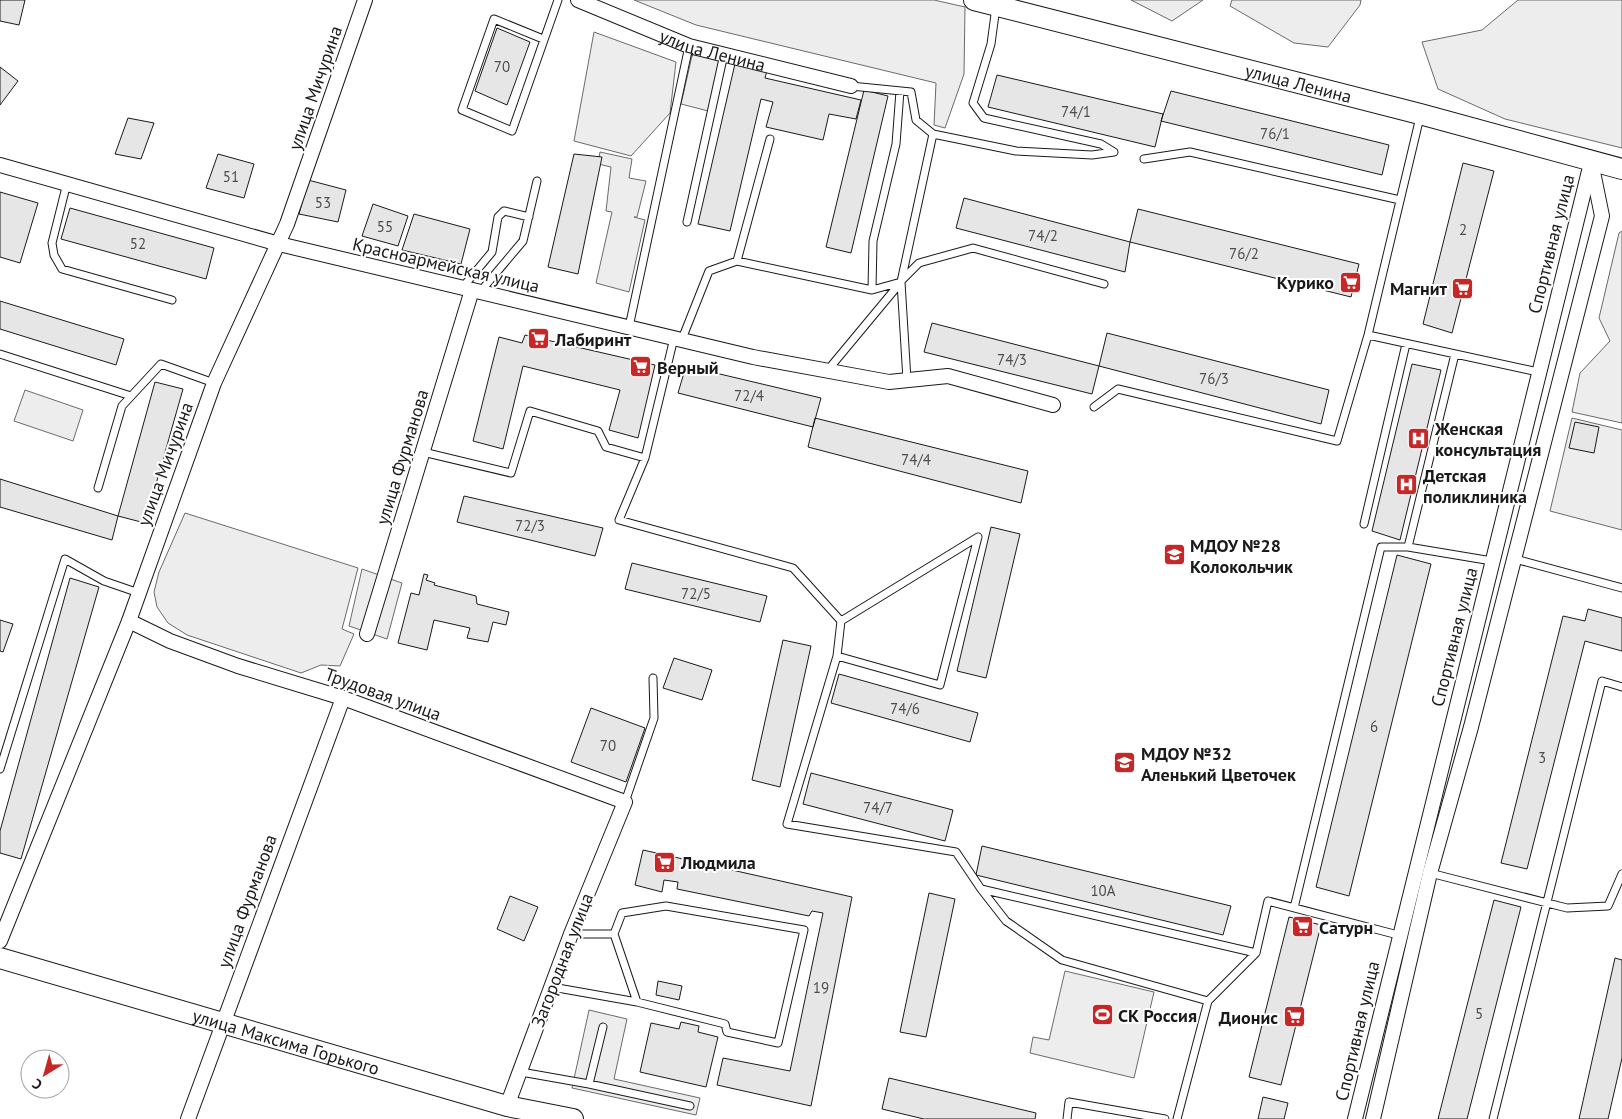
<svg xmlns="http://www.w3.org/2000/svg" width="1622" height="1119" font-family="'PT Sans',sans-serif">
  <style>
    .built { fill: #ededed; stroke: #6a6a6a }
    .building { fill: #e6e6e6; stroke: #1a1a1a }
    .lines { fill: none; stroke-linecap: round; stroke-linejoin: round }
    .lane-casing { stroke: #1a1a1a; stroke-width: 9 }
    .street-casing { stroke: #1a1a1a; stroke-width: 16 }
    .secondary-casing { stroke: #1a1a1a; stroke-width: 22 }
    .lane { stroke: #fff; stroke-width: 7 }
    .street { stroke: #fff; stroke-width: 14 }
    .secondary { stroke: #fff; stroke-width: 20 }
    .labels { text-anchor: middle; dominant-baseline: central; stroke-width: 4; stroke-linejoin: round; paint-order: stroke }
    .number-label { font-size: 15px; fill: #4d4d4d }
    .street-label { font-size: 18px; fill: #1a1a1a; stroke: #fff }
    .poi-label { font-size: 18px; font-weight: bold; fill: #1a1a1a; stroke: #fff; text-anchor: start }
  </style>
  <rect width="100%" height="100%" fill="#fff"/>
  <path class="built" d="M634 0H934L965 7 964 74 945 128 934 125 936 83 696 25Z
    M1131 0H1203L1172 21Z
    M1232 0H1361L1360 5 1328 47 1294 43 1230 6Z
    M1518 0H1622V148L1505 119 1438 89 1422 42 1482 30Z
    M594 32 676 62 670 113 631 156 574 141Z
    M694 47 724 53 712 112 681 104Z
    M600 152 632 159 629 178 646 181 637 217H634L645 220 629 292 596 283 612 212 606 211 611 167 598 164Z
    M1622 231V423L1572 412 1580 373 1610 341 1599 318 1619 233Z
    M25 390 83 410 73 441 14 421Z
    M1572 418 1622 430V530L1550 511Z
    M185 513 358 568 342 629 354 634 340 666 321 665 301 673 187 635 168 623 157 607 154 592 159 572Z
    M362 569 402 583 387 639 349 626Z
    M1065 971 1154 992 1134 1078 1030 1053 1033 1037 1049 1040Z
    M589 1010 627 1019 614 1079 700 1098 696 1115 572 1088Z"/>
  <path class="building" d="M0 0H25L19 25 0 21Z
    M497 28 530 42 507 105 475 91Z
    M737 55 769 63 765 78 861 100 856 119 829 114 823 140 766 127 773 102 761 99 730 231 698 224Z
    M0 67 18 81 0 105Z
    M997 75 1163 114 1155 147 988 107Z
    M864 90 888 96 851 253 826 247Z
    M1171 91 1389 145 1382 175 1161 121Z
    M128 118 154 123 141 159 115 154Z
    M218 154 254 164 244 198 206 188Z
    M574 154 602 157 578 274 548 267Z
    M1463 163 1494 171 1452 333 1423 324Z
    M308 180 346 190 338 222 299 214Z
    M0 192 38 203 20 263 0 257Z
    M964 198 1130 242 1125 272 956 228Z
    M373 204 408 216 398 246 362 236Z
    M70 208 214 248 206 279 61 239Z
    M1138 209 1359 264 1351 297 1130 242Z
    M414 214 470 229 461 264 402 250Z
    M0 301 124 339 116 365 0 329Z
    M932 323 1099 366 1092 394 924 352Z
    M1107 333 1329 390 1321 424 1099 366Z
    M525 335 655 365 638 438 609 430 620 390 523 366 503 449 473 441 499 337 522 343Z
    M1412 364 1441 370 1400 540 1372 531Z
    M686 366 821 398 813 427 678 393Z
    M155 382 183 389 145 523 118 516Z
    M815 418 1028 471 1021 503 808 447Z
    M1575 422 1599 427 1594 453 1569 448Z
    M0 479 118 516 112 540 0 507Z
    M464 496 603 528 595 556 457 522Z
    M991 527 1020 534 986 678 957 671Z
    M1397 555 1431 564 1349 896 1316 887Z
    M632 563 767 596 760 622 625 589Z
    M424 574 428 575 426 580 435 583 434 585 476 596 477 604 509 612 506 625 493 622 488 642 467 638 470 628 434 620 427 650 398 643 411 593 419 595Z
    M70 578 99 587 21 859 0 853V831Z
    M1588 609 1622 618V651L1585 641 1527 869 1501 863 1563 616 1585 621Z
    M0 620 13 624 3 652 0 651Z
    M783 640 811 646 780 787 752 780Z
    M674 658 712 670 702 700 663 688Z
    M839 674 978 713 970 742 831 703Z
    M591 708 645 728 626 782 571 762Z
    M811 773 953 810 945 841 803 804Z
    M982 846 1231 906 1223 935 976 875Z
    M643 850 852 897 811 1106 717 1085 723 1058 790 1071 823 913 812 911 809 916 677 889 678 882 664 880 662 892 635 885Z
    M929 893 955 899 926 1037 900 1032Z
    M510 896 538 907 524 941 497 929Z
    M1494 900 1521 907 1467 1119H1438Z
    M1289 917 1321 925 1281 1085 1249 1077Z
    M1615 958 1622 960V1058L1608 1119H1579Z
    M658 981 682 986 679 1000 656 995Z
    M681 1022 699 1026 698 1032 718 1037 706 1087 640 1072 651 1023 679 1029Z
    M889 1078 1036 1113 1035 1119H924L882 1109Z
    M1263 1097 1288 1103 1284 1119H1258Z"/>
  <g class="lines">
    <defs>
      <path id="lane" d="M543 39 494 19 462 110 512 131 558 0
        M851 86 911 92 916 120 933 134 1016 151 1092 155 1114 152 1101 144 984 118 973 103 991 44 996 7
        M1144 159 1190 152 1400 200
        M67 183 52 243 54 255 62 269 172 300
        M687 222 724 54
        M737 261 770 139
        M901 281 919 263 973 248 1104 284
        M462 288 492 252 498 217 504 211 529 217
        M872 290 873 241 896 144 900 91
        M480 292 523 241 537 181
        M629 327 689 46
        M1368 335 1420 117
        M674 338 645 458 619 520 793 568 841 621 837 656 787 824 956 852 981 889 1256 953 1268 901 1398 935
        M682 339 709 271 737 261 872 290 901 282 933 134
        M0 354 131 396
        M827 371 901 282 907 380
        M1094 407 1118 389 1337 441 1368 335 1538 372
        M423 452 511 473 530 411 598 431 606 447 645 458
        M98 488 122 406 161 364 214 383
        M1364 524 1406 344
        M1408 547 1455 354
        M1515 559 1622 588
        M841 621 978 537
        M837 656 940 685 978 537
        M0 769 65 559 104 581 139 593
        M625 802 654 718 653 678
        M1430 873 1567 908 1608 906 1622 874
        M981 889 1006 921 1062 960 1208 1001
        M1294 908 1381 547H1408L1492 561
        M571 934H614L637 1002
        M552 987 637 1002 725 1024 727 1032 778 1043 804 930 666 906 622 913 614 934
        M521 1072 589 1084 690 1106
        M589 1084 603 1027
        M1067 1119 1069 1102 1165 1119
        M1177 1119 1208 1001 1256 953
        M1493 1119 1602 681 1622 687"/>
      <g id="street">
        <path id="s1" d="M578 0 689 46 851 86"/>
        <path d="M0 165 279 244 753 357 889 382 948 376 1053 405"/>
        <path d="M129 621 170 641 238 666 343 698 625 802 571 934 507 1106"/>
        <path d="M367 634 472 290"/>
        <path d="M0 941 129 621 214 383 287 224 365 0"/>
        <path d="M188 1119 343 698"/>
        <path d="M1355 1119 1590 167"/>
        <path d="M1373 1119 1430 873 1471 727 1602 216 1591 162"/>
      </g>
      <g id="secondary">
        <path id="s2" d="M974 0 1420 114 1622 169"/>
        <path id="s3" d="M0 958 507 1106 573 1119"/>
      </g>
    </defs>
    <use href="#lane" class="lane-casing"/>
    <use href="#street" class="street-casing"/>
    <use href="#secondary" class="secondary-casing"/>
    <use href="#lane" class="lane"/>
    <use href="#street" class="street"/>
    <use href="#secondary" class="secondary"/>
  </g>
  <defs>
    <symbol id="supermarket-square" viewBox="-11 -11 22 22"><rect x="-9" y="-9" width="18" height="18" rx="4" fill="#c62828" stroke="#fff"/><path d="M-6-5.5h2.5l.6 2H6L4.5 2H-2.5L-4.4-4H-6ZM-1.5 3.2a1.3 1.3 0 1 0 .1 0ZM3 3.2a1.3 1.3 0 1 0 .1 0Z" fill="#fff"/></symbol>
    <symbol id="hospital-square" viewBox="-11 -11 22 22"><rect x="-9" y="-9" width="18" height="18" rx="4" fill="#c62828" stroke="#fff"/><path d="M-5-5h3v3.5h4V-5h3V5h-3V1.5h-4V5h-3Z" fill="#fff"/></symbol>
    <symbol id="school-square" viewBox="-11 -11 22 22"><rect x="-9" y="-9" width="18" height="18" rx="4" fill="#c62828" stroke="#fff"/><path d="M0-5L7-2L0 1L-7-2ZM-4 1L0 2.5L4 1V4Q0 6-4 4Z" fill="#fff"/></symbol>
    <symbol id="stadium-square" viewBox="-11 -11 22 22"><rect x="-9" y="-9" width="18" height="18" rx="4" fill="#c62828" stroke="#fff"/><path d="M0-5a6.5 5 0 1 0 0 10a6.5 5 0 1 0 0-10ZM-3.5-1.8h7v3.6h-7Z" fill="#fff"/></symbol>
  </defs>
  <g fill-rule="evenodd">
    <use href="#supermarket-square" x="1338" y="270" width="25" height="25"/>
    <use href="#supermarket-square" x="1450" y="276" width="25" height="25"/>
    <use href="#supermarket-square" x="526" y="326" width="25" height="25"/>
    <use href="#supermarket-square" x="628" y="354" width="25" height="25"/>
    <use href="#hospital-square" x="1406" y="426" width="25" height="25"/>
    <use href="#hospital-square" x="1394" y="472" width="25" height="25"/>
    <use href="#school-square" x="1162" y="542" width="25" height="25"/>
    <use href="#school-square" x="1112" y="750" width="25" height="25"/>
    <use href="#supermarket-square" x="652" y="850" width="25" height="25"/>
    <use href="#supermarket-square" x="1290" y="914" width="25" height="25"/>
    <use href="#stadium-square" x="1090" y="1002" width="25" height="25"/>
    <use href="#supermarket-square" x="1282" y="1004" width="25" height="25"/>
  </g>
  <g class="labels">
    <g class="number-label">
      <text x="502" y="66">70</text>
      <text x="1076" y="111">74/1</text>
      <text x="1275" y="133">76/1</text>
      <text x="231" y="176">51</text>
      <text x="323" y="202">53</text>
      <text x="385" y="226">55</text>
      <text x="1463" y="229">2</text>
      <text x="1043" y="235">74/2</text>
      <text x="138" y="243">52</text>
      <text x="1244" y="253">76/2</text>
      <text x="1012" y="359">74/3</text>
      <text x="1214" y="378">76/3</text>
      <text x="749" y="395">72/4</text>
      <text x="916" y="459">74/4</text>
      <text x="530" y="525">72/3</text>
      <text x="696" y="593">72/5</text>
      <text x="905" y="708">74/6</text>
      <text x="1374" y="726">6</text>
      <text x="608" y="745">70</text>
      <text x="1542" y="757">3</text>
      <text x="878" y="807">74/7</text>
      <text x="1103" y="890">10А</text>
      <text x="821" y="987">19</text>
      <text x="1479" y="1013">5</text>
    </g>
    <g class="street-label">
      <text stroke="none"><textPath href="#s1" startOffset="144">улица Ленина</textPath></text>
      <text stroke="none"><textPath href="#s2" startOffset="335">улица Ленина</textPath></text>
      <text transform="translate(315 88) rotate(-71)">улица Мичурина</text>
      <text transform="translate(1551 244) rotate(-76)">Спортивная улица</text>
      <text transform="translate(446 265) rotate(13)">Красноармейская улица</text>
      <text transform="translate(402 457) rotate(-73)">улица Фурманова</text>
      <text transform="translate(165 464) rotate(-70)">улица Мичурина</text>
      <text transform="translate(1454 637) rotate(-76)">Спортивная улица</text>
      <text transform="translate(383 694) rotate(20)">Трудовая улица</text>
      <text transform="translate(247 901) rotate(-70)">улица Фурманова</text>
      <text transform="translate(562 960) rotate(-69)">Загородная улица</text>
      <text transform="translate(1357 1031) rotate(-77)">Спортивная улица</text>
      <text stroke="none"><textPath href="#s3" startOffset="298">улица Максима Горького</textPath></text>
    </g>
    <g class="poi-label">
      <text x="1334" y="282" text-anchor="end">Курико</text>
      <text x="1447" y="288" text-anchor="end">Магнит</text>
      <text x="555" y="339">Лабиринт</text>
      <text x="657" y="367">Верный</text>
      <text x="1435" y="428">Женская<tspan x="1435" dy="21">консультация</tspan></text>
      <text x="1423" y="475">Детская<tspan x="1423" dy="21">поликлиника</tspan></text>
      <text x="1190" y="545">МДОУ №28<tspan x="1190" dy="21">Колокольчик</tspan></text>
      <text x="1141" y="753">МДОУ №32<tspan x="1141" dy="21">Аленький Цветочек</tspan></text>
      <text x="681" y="862">Людмила</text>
      <text x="1319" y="927">Сатурн</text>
      <text x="1118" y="1015">СК Россия</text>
      <text x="1278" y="1017" text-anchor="end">Дионис</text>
    </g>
  </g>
  <g transform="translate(45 1074) rotate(217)"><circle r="24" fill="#ffffff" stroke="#a3a3a3"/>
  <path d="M0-4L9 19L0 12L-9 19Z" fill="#c62828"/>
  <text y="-8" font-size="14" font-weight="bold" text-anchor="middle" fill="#1a1a1a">С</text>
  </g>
</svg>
